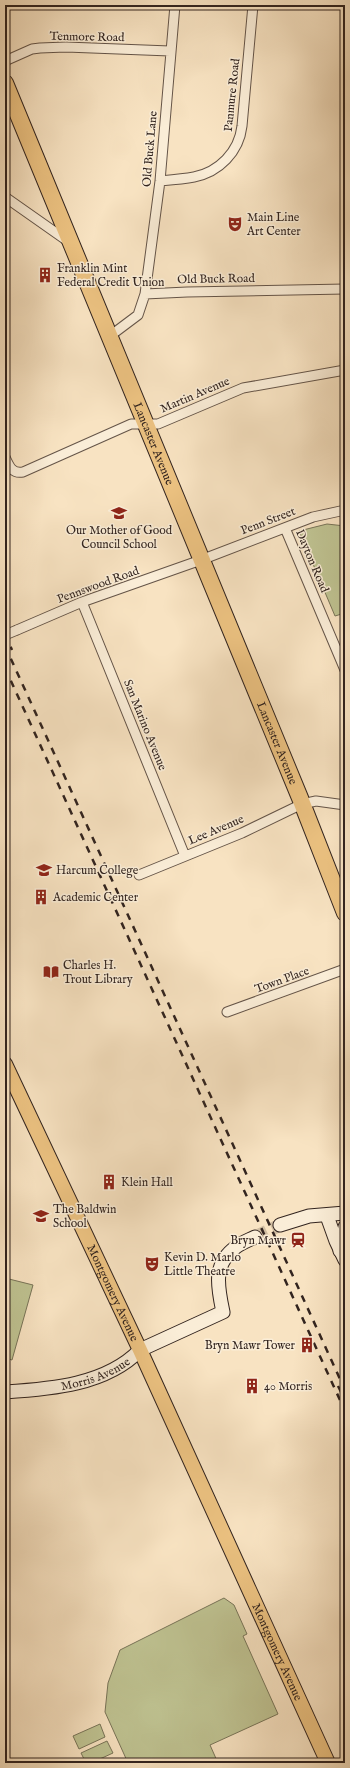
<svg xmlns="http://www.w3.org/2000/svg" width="350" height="1768" font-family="'IM FELL English',serif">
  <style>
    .green { fill: #bfc392; stroke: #787458 }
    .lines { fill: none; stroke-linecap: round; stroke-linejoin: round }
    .secondary-tunnel { stroke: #d0bda1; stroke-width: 13; stroke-dasharray: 13 6; stroke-linecap: butt }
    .street-casing { stroke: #645448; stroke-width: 11 }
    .secondary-casing { stroke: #32241f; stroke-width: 15 }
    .primary-casing { stroke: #32241f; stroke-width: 16 }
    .highway-casing { stroke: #32241f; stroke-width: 18 }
    .street { stroke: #faedd7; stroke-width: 9 }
    .secondary { stroke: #faedd7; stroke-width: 13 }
    .primary { stroke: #ecc281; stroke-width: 14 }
    .highway { stroke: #ecc281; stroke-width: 16 }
    .rail { stroke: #32241f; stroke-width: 2.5; stroke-dasharray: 7 7; stroke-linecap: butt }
    .street-bridge-casing { stroke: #645448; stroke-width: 11; stroke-linecap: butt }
    .street-bridge { stroke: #faedd7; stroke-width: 9 }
    .labels { text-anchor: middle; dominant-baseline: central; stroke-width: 3; stroke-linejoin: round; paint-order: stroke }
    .street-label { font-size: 12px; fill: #32241f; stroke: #faedd7 }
    .poi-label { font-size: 12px; fill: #32241f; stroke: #faedd7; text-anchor: start }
  </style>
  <rect width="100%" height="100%" fill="#f8e3c2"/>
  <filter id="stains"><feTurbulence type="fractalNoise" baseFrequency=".005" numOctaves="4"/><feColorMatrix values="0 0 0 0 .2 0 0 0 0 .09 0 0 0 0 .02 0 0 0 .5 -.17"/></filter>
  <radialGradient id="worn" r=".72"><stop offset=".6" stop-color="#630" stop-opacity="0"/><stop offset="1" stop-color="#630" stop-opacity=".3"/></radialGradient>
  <path class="green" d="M327 524 345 526V613L335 616 299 531Z
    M5 1278 33 1285 12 1360 5 1358Z
    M224 1598 234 1605 247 1634 243 1636 278 1714 210 1745 218 1763H128L105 1712 108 1683 120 1650Z
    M100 1724 105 1737 79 1749 73 1736Z
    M107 1741 113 1753 91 1763H86L81 1753Z"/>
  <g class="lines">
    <path class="secondary-tunnel" d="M255 1237 280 1225"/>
    <defs>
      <path id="street" d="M5 61 32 49 40 48 66 47 170 51
        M160 181C171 180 183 179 194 177 219 172 239 152 242 126L253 5
        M5 197 69 242
        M145 294 160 181 175 5
        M110 336 138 315 145 294 187 292 345 289
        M5 457C9 466 12 474 23 472L131 424H158L243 388 345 370
        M285 528 345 670
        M82 602 185 856
        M17 630 82 602 201 560 313 517 345 510
        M139 875 242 833 302 804 316 801 345 805
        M227 1012 345 969
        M344 1763 345 1762"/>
      <g id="secondary">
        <path d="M327 1216 336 1241 345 1260"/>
        <path d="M280 1225 309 1216 345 1213"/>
        <path d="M340 1251 345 1227"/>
        <path id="s1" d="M5 1392C51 1389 106 1385 140 1350L223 1312C218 1288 212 1264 236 1247 241 1243 249 1240 255 1237"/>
      </g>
      <g id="primary">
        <path id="s2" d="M5 1064 140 1350 328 1763"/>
      </g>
      <g id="highway">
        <path id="s3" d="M5 83 300 798 345 913"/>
      </g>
    </defs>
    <use href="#street" class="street-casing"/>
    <use href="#secondary" class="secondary-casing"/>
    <use href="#primary" class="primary-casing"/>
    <use href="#highway" class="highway-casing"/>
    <use href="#street" class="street"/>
    <use href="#secondary" class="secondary"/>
    <use href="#primary" class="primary"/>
    <use href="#highway" class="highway"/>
    <path class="rail" d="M5 634 12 650
      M5 646 345 1390
      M5 668 345 1411
      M338 1386 345 1400"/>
    <defs>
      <path id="street-bridge" d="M5 635 17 630"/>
    </defs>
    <use href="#street-bridge" class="street-bridge-casing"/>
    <use href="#street-bridge" class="street-bridge"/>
  </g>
  <defs>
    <symbol id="theatre-bare" viewBox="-9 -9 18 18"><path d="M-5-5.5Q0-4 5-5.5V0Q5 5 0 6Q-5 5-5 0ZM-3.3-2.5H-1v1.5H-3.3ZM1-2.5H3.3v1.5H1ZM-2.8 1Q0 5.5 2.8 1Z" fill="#8f2418" stroke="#faedd7" stroke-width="2.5" paint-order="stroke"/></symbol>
    <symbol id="building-bare" viewBox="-9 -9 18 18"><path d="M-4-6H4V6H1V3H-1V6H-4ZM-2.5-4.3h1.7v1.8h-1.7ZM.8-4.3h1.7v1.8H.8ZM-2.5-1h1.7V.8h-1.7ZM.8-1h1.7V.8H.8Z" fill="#8f2418" stroke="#faedd7" stroke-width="2.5" paint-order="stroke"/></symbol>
    <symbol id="school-bare" viewBox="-9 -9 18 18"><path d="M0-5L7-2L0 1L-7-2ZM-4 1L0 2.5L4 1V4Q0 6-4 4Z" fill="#8f2418" stroke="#faedd7" stroke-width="2.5" paint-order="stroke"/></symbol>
    <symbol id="university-bare" viewBox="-9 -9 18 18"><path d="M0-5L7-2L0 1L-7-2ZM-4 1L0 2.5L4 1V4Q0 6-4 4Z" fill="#8f2418" stroke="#faedd7" stroke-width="2.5" paint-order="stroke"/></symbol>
    <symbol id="library-bare" viewBox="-9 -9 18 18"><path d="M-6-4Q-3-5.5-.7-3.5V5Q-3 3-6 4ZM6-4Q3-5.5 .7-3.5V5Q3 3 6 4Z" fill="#8f2418" stroke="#faedd7" stroke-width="2.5" paint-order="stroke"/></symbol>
    <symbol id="station-bare" viewBox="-9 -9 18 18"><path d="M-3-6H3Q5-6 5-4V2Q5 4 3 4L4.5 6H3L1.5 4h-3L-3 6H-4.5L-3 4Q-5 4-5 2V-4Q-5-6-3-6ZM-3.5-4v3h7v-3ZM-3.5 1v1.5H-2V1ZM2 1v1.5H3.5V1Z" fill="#8f2418" stroke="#faedd7" stroke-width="2.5" paint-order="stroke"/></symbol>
  </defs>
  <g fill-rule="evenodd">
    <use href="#theatre-bare" x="224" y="213" width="22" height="22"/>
    <use href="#building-bare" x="34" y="264" width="22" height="22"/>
    <use href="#school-bare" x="108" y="502" width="22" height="22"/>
    <use href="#university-bare" x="33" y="859" width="22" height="22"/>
    <use href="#building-bare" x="30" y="886" width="22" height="22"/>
    <use href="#library-bare" x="40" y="961" width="22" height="22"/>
    <use href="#building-bare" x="98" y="1171" width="22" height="22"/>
    <use href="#school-bare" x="30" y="1205" width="22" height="22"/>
    <use href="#station-bare" x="287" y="1229" width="22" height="22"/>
    <use href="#theatre-bare" x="141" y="1253" width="22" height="22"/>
    <use href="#building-bare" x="296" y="1334" width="22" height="22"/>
    <use href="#building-bare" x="241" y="1375" width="22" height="22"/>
  </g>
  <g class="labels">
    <g class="street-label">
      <text transform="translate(87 37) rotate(1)">Tenmore Road</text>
      <text transform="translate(232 95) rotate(-84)">Panmure Road</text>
      <text transform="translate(150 149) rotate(-85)">Old Buck Lane</text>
      <text transform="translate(216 279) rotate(-1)">Old Buck Road</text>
      <text transform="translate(195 395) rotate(-23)">Martin Avenue</text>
      <text stroke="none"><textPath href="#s3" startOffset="390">Lancaster Avenue</textPath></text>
      <text transform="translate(268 521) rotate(-21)">Penn Street</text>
      <text transform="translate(312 561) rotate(67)">Dayton Road</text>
      <text transform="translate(98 585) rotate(-20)">Pennswood Road</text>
      <text transform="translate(145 725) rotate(68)">San Marino Avenue</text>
      <text stroke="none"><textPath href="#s3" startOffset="714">Lancaster Avenue</textPath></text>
      <text transform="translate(216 830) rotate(-23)">Lee Avenue</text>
      <text transform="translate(282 980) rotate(-20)">Town Place</text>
      <text stroke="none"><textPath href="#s2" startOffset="253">Montgomery Avenue</textPath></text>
      <text stroke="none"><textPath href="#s1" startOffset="93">Morris Avenue</textPath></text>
      <text stroke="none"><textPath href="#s2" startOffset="648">Montgomery Avenue</textPath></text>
    </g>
    <g class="poi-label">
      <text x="247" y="217">Main Line<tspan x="247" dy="14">Art Center</tspan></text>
      <text x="57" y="268">Franklin Mint<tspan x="57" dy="14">Federal Credit Union</tspan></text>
      <text x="119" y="530" text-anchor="middle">Our Mother of Good<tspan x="119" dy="14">Council School</tspan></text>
      <text x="56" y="870">Harcum College</text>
      <text x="53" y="897">Academic Center</text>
      <text x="63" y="965">Charles H.<tspan x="63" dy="14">Trout Library</tspan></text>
      <text x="121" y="1182">Klein Hall</text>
      <text x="53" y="1209">The Baldwin<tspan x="53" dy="14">School</tspan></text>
      <text x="286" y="1240" text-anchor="end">Bryn Mawr</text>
      <text x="164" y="1257">Kevin D. Marlo<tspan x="164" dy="14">Little Theatre</tspan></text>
      <text x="295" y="1345" text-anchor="end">Bryn Mawr Tower</text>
      <text x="264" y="1386">40 Morris</text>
    </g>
  </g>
  <rect width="350" height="1768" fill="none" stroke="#f8e3c2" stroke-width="20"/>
  <rect x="6" y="6" width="338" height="1756" fill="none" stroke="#32241f" stroke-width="2"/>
  <rect x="10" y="10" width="330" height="1748" fill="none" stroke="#32241f"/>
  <rect width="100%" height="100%" filter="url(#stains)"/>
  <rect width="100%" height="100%" fill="url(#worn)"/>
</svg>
